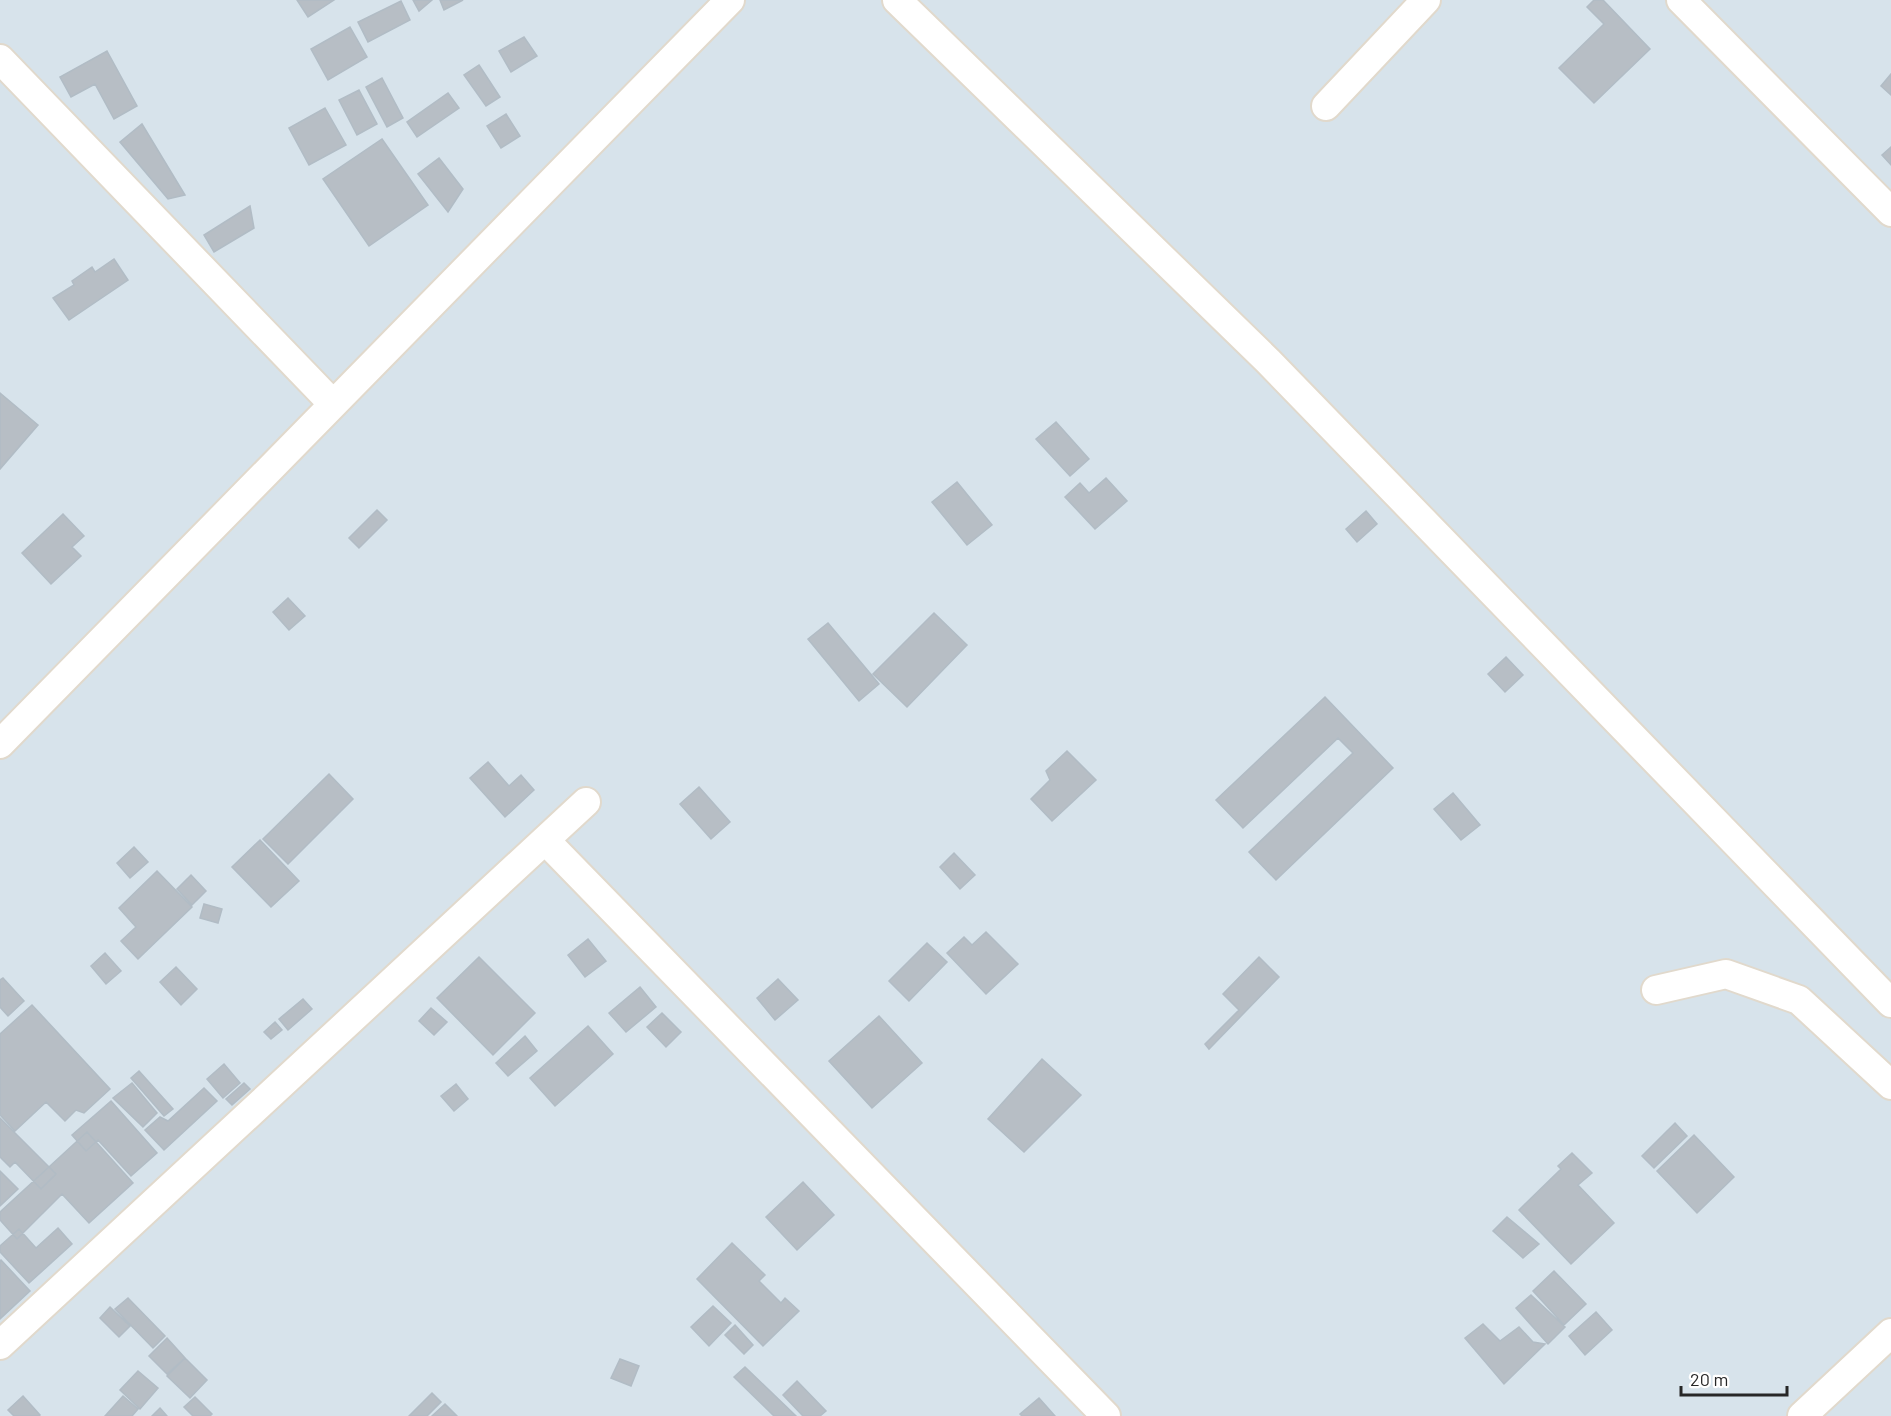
<svg xmlns="http://www.w3.org/2000/svg" width="1891" height="1416" font-family="Barlow,sans-serif">
  <style>
    .building { fill: #b7bec5; stroke: #b1bcc5; stroke-width: 1.5 }
    .lines { fill: none; stroke-linecap: round; stroke-linejoin: round }
    .street-casing { stroke: #e1d9cc; stroke-width: 32 }
    .street { stroke: #fff; stroke-width: 28 }
  </style>
  <rect width="100%" height="100%" fill="#d7e3eb"/>
  <path class="building" d="M297 0H334L308 17Z
    M413 0H432L419 11Z
    M440 0H463L444 10Z
    M1594 0H1603L1650 49 1594 103 1559 68 1604 24 1587 7Z
    M401 1 410 20 368 42 358 22Z
    M350 27 367 57 328 80 311 49Z
    M524 37 537 56 511 72 499 51Z
    M107 51 137 106 114 119 95 84 71 97 60 77Z
    M479 65 500 97 486 106 464 75Z
    M1891 74V95L1881 86Z
    M382 78 403 118 387 127 366 87Z
    M359 90 377 124 357 135 339 100Z
    M448 93 459 108 417 137 407 122Z
    M325 108 346 145 309 165 289 128Z
    M506 114 520 136 501 148 487 126Z
    M142 124 185 195 168 199 120 142Z
    M382 139 428 205 369 246 323 179Z
    M1891 147V165L1882 155Z
    M439 158 463 189 448 212 418 174Z
    M250 206 254 228 214 252 204 235Z
    M114 259 128 280 69 320 53 298 74 285 72 281 92 267 95 272Z
    M0 393 38 425 0 469Z
    M1056 422 1089 459 1070 476 1036 439Z
    M1106 478 1127 501 1095 529 1065 497 1080 483 1089 493Z
    M957 482 992 525 967 545 932 502Z
    M377 510 387 520 359 548 349 538Z
    M1366 511 1377 524 1357 542 1346 529Z
    M63 514 84 536 72 547 81 556 51 584 22 553Z
    M288 598 305 616 289 630 273 612Z
    M934 613 967 645 907 707 873 674Z
    M828 623 879 684 859 701 808 639Z
    M1506 657 1523 675 1505 692 1488 674Z
    M1325 697 1393 768 1276 880 1249 852 1353 753 1338 738 1243 828 1216 800Z
    M1067 751 1096 780 1052 821 1031 799 1050 780 1046 771Z
    M488 762 509 786 521 775 534 790 505 817 470 778Z
    M329 774 353 799 288 864 263 839Z
    M699 787 730 822 711 839 680 804Z
    M1453 793 1480 825 1461 840 1434 809Z
    M260 840 299 881 271 907 232 867Z
    M134 847 148 862 130 878 117 863Z
    M954 853 975 875 960 889 940 867Z
    M157 871 192 907 138 959 121 941 136 927 119 908Z
    M191 875 206 891 192 905 177 889Z
    M204 904 222 909 218 923 200 918Z
    M986 932 1018 964 986 994 947 953 964 937 972 945Z
    M588 939 606 961 585 977 568 955Z
    M927 943 947 962 909 1001 889 981Z
    M105 953 121 971 106 984 91 966Z
    M479 957 535 1013 493 1055 437 998Z
    M1259 957 1279 977 1209 1049 1205 1044 1239 1010 1223 994Z
    M176 967 197 989 181 1005 160 982Z
    M3 978 24 1001 8 1016 0 1007V980Z
    M778 979 798 1000 775 1020 757 998Z
    M640 987 656 1007 626 1032 609 1013Z
    M303 999 312 1009 288 1030 279 1019Z
    M32 1005 110 1089 84 1113 76 1110 65 1121 46 1102 15 1131 0 1115V1034Z
    M431 1008 447 1022 434 1035 419 1021Z
    M662 1013 681 1032 666 1047 647 1027Z
    M879 1016 922 1063 872 1108 829 1061Z
    M275 1022 282 1030 271 1039 264 1032Z
    M588 1026 613 1054 555 1106 530 1078Z
    M525 1036 537 1051 508 1076 496 1063Z
    M1042 1059 1081 1095 1024 1152 988 1119Z
    M224 1064 240 1083 223 1098 207 1079Z
    M139 1071 173 1109 164 1116 131 1078Z
    M132 1083 157 1113 143 1127 113 1098Z
    M244 1083 250 1089 232 1105 226 1099Z
    M456 1084 468 1099 454 1111 441 1096Z
    M204 1088 217 1101 164 1150 145 1130 160 1117 168 1121Z
    M111 1101 157 1153 131 1176 98 1140 86 1151 72 1135Z
    M0 1118 56 1174 41 1189 15 1162 10 1167 0 1157Z
    M1675 1123 1687 1136 1654 1168 1642 1156Z
    M87 1132 133 1183 89 1223 62 1194 17 1239 0 1220V1212Z
    M1694 1135 1734 1177 1697 1213 1657 1171Z
    M1572 1153 1592 1173 1578 1185 1614 1223 1571 1264 1519 1210 1561 1169 1558 1166Z
    M0 1171 18 1189 0 1206Z
    M803 1182 834 1215 797 1250 766 1217Z
    M1507 1217 1539 1244 1523 1258 1493 1231Z
    M58 1228 72 1244 29 1283 0 1252V1246L19 1229 36 1248Z
    M732 1243 765 1275 759 1281 781 1303 785 1298 799 1311 763 1346 697 1279Z
    M1 1260 30 1291 0 1319V1262Z
    M1554 1271 1586 1304 1564 1325 1533 1291Z
    M1531 1295 1565 1327 1548 1344 1516 1308Z
    M128 1298 165 1336 153 1348 115 1309Z
    M713 1306 731 1323 709 1346 691 1327Z
    M110 1307 130 1326 119 1337 100 1318Z
    M1596 1312 1612 1330 1585 1355 1569 1336Z
    M1483 1324 1500 1341 1519 1327 1533 1342 1545 1344 1504 1384 1465 1338Z
    M735 1325 753 1345 744 1354 725 1335Z
    M167 1338 185 1358 167 1374 149 1356Z
    M185 1358 207 1380 190 1398 167 1376Z
    M620 1359 639 1366 631 1386 611 1378Z
    M745 1367 796 1416H774L734 1377Z
    M138 1371 158 1388 140 1409 120 1390Z
    M797 1381 826 1411 820 1416H803L783 1395Z
    M432 1393 441 1402 427 1416H409Z
    M23 1396 40 1415 39 1416H14L8 1410Z
    M123 1396 138 1409 132 1416H105Z
    M195 1397 212 1414 210 1416H193L184 1407Z
    M1039 1398 1055 1416H1022L1020 1414Z
    M445 1404 457 1416H432Z
    M160 1408 167 1416H152Z"/>
  <g class="lines">
    <defs>
      <path id="street" d="M897 0 1268 361 1891 1003
        M1681 0 1891 212
        M0 59 332 403
        M1326 106 1426 0
        M0 744 730 0
        M545 840 1106 1416
        M1656 990 1726 974 1799 1000 1891 1085
        M0 1345 586 802
        M1802 1416 1891 1333"/>
    </defs>
    <use href="#street" class="street-casing"/>
    <use href="#street" class="street"/>
  </g>
  <path d="M1681 1386v9h106v-9" fill="none" stroke="#272727" stroke-width="3"/>
  <text x="1690" y="1386" font-size="18" fill="#272727" stroke="#ffffff" stroke-width="4.5" paint-order="stroke">20 m</text>
</svg>
